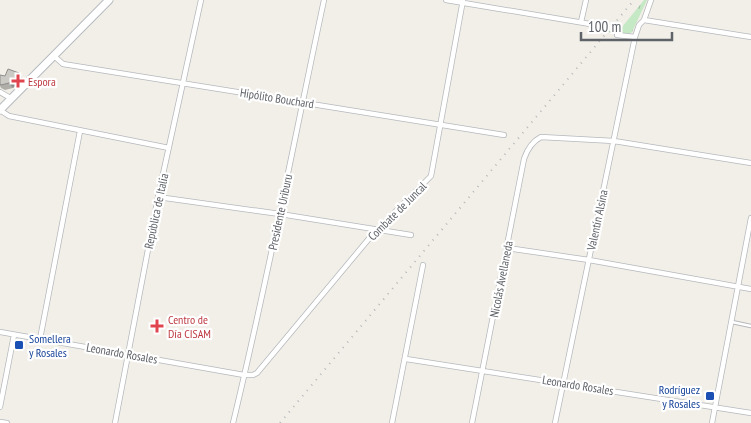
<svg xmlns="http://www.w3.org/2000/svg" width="751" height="423" font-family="'PT Sans Narrow',sans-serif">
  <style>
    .park { fill: url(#park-tufts) }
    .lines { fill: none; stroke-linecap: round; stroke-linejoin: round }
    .service-casing { stroke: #b5b8bc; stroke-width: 4.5 }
    .minor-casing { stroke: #b5b8bc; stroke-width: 6 }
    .secondary-casing { stroke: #b6babf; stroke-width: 9 }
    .path { stroke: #9cc7a9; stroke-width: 1; stroke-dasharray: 5 2.5; stroke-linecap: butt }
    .service { stroke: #fff; stroke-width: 2.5 }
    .minor { stroke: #fff; stroke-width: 4.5 }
    .secondary { stroke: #fff; stroke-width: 7 }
    .rail { stroke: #b6b7b8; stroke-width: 2; stroke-dasharray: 1 6; stroke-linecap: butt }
    .wall { fill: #afaea9 }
    .shaded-wall { fill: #8f8d8a }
    .building { fill: #cccac5; stroke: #8f8d8a }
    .health-dot { fill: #e0444e; stroke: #fff; stroke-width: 2 }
    .transit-dot { fill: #1a4fb4; stroke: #fff; stroke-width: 2 }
    .labels { text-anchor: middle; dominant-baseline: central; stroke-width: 4.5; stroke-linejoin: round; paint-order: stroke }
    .health-label { font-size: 12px; fill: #be3a42; stroke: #fff; text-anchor: start }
    .street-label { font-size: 12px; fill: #5f6368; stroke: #fff }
    .transit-label { font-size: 12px; fill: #164399; stroke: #fff; text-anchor: start }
  </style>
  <defs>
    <pattern id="park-tufts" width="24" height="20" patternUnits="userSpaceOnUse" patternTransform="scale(1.25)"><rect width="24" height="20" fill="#c5e8c5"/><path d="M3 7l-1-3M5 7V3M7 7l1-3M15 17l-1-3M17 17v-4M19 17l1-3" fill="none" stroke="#a3c0a4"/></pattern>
  </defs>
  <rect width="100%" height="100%" fill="#f1efe8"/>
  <path class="park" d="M644 0H647L632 32 629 34 618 32Z"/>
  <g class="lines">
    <defs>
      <path id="service" d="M732 322 751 326"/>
      <path id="minor" d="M446 0 596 25
        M644 20 751 37
        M644 20 651 0
        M581 22 586 0
        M617 35 635 37
        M54 56 63 64 504 135
        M0 92 12 99
        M0 110 9 116 169 148
        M158 197 280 214 411 235
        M507 248 589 260 751 289
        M0 332 244 375H253L257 373 372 235 431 176 463 0
        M40 339 80 131
        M406 359 751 413
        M0 407 14 335
        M0 422 7 423
        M115 423 158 197 201 0
        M233 423C267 283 294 141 324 0
        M392 423 423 265
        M472 423 524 159C527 150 533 141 541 137L614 141 751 163
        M555 423 635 37 639 25 644 20
        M712 423 751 218"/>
      <path id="secondary" d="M0 110 109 0"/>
    </defs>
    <use href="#service" class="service-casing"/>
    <use href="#minor" class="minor-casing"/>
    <use href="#secondary" class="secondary-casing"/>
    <path class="path" d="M600 27 612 33"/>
    <use href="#service" class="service"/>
    <use href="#minor" class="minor"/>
    <use href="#secondary" class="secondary"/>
    <path class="rail" d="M280 423 634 0"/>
  </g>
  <path class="wall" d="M19 73 22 78 13 88 5 90 1 88 0 86V76H5Z"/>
  <path class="shaded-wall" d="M19 73 22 78 13 88 9 83Z"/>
  <path class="building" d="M8 69 19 73 9 83 1 85 0 84V75L5 76Z"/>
  <g class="health-dot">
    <path d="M15.5 73.5h5v5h5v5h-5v5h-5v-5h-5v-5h5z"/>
    <path d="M154.5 318.5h5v5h5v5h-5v5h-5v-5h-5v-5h5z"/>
  </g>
  <g class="transit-dot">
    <rect x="14" y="340" width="10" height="10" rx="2.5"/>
    <rect x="705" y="391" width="10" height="10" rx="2.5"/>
  </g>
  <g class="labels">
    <g class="health-label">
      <text x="28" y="81">Espora</text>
      <text x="168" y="319">Centro de<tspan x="168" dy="14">Día CISAM</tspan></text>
    </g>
    <g class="street-label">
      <text transform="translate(277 98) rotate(9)">Hipólito Bouchard</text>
      <text transform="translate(156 211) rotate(-78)">República de Italia</text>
      <text transform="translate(397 211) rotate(-45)">Combate de Juncal</text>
      <text transform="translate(280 212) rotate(-78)">Presidente Uriburu</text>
      <text transform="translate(597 220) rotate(-78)">Valentín Alsina</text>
      <text transform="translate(501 279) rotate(-79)">Nicolás Avellaneda</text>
      <text transform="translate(122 353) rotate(10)">Leonardo Rosales</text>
      <text transform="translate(578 385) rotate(9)">Leonardo Rosales</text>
    </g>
    <g class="transit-label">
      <text x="29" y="338">Somellera<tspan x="29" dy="14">y Rosales</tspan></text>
      <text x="700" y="389" text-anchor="end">Rodríguez<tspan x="700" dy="14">y Rosales</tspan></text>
    </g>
  </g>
  <path d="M581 32v8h91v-8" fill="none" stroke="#5f6368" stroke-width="2.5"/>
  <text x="588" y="32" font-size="15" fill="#5f6368" stroke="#ffffff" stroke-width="4" paint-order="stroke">100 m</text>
</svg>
